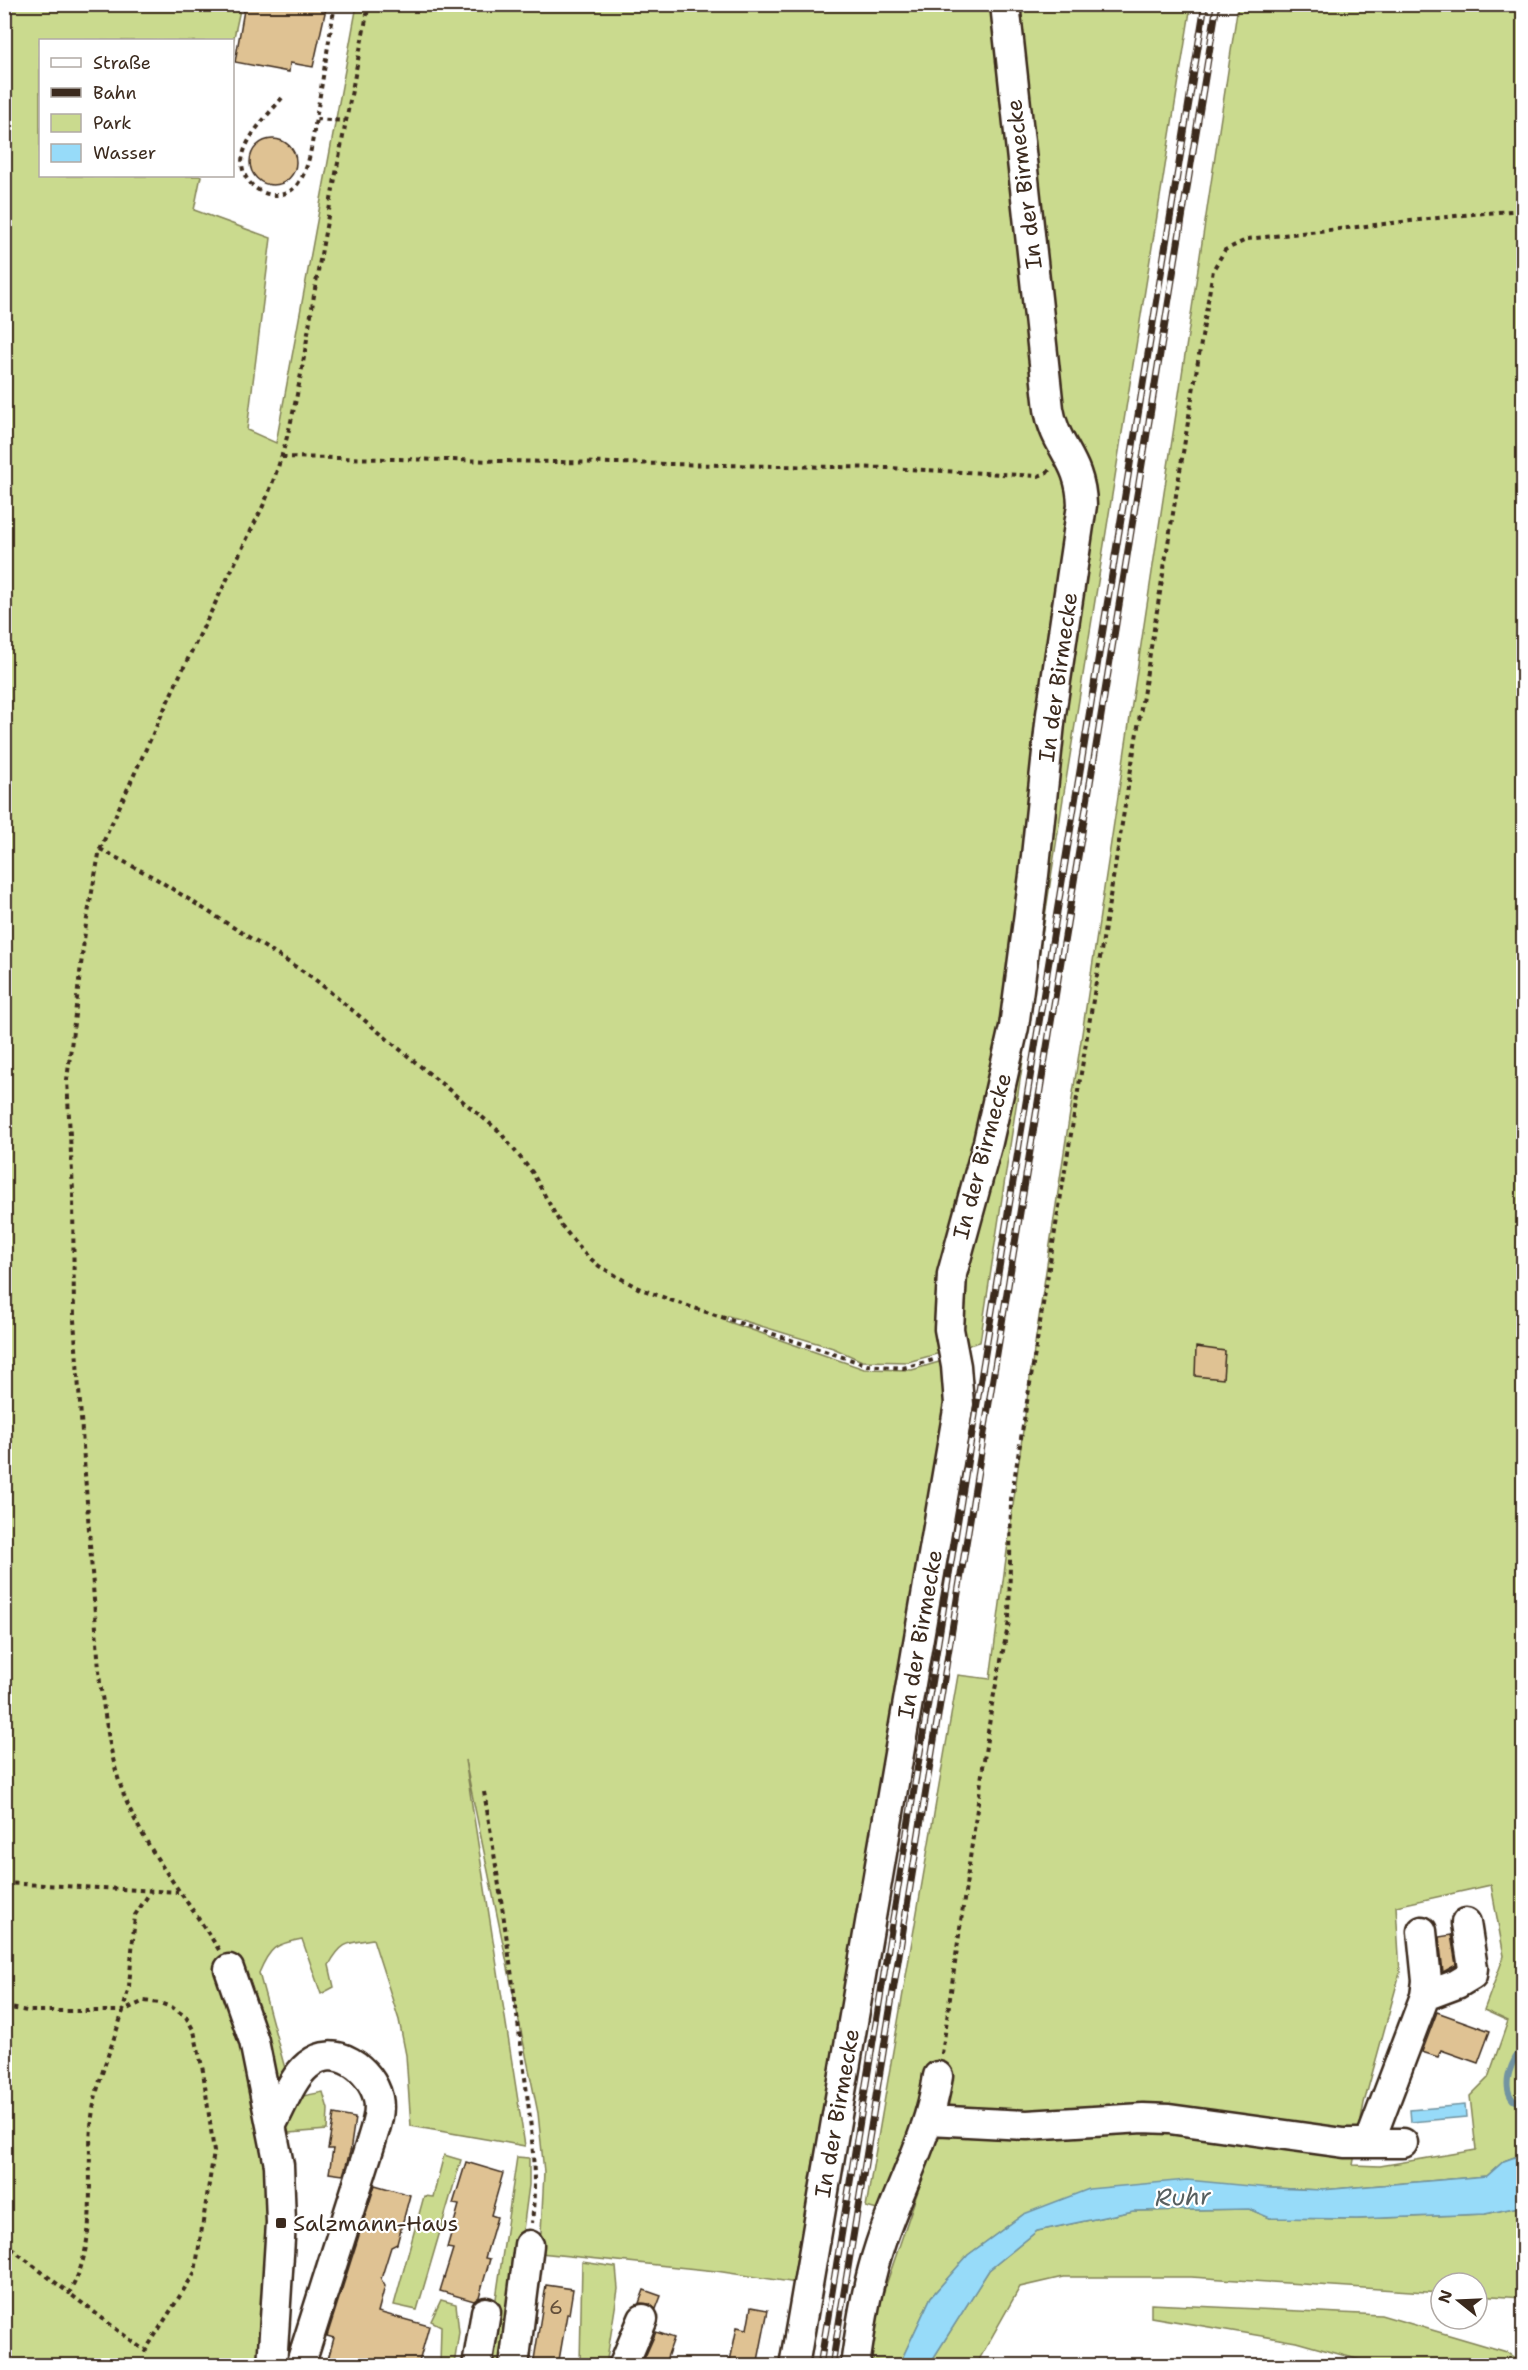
<svg xmlns="http://www.w3.org/2000/svg" width="1528" height="2370" font-family="'Shantell Sans',sans-serif">
  <style>
    .green { fill: #cada8e; stroke: #828256; stroke-width: 1.5; fill-rule: evenodd }
    .water { fill: #97dbf9; stroke: #7294a1; stroke-width: 1.5 }
    .lines { fill: none; stroke-linecap: round; stroke-linejoin: round }
    .stream { stroke: #7294a1; stroke-width: 6 }
    .building { fill: #dfc293; stroke: #3b2a1e; stroke-width: 1.5 }
    .minor-casing { stroke: #3b2a1e; stroke-width: 33 }
    .path { stroke: #3b2a1e; stroke-width: 4; stroke-dasharray: 4.5 4.5; stroke-linecap: butt }
    .minor { stroke: #fff; stroke-width: 28 }
    .rail-casing { stroke: #3b2a1e; stroke-width: 7 }
    .rail { stroke: #fff; stroke-width: 4.5; stroke-dasharray: 14; stroke-linecap: butt }
    .poi-dot { fill: #3b2a1e; stroke: #fff; stroke-width: 2 }
    .labels { text-anchor: middle; dominant-baseline: central; stroke-width: 4.5; stroke-linejoin: round; paint-order: stroke }
    .number-label { font-size: 20px; fill: #64503b }
    .street-label { font-size: 22px; fill: #3b2a1e; stroke: #fff }
    .poi-label { font-size: 22px; fill: #3b2a1e; stroke: #fff; text-anchor: start }
    .water-label { font-size: 24px; font-style: italic; fill: #575f60; stroke: #fff }
  </style>
  <rect width="100%" height="100%" fill="#fff"/>
  <filter id="ink" filterUnits="userSpaceOnUse"><feTurbulence type="fractalNoise" baseFrequency=".0167" numOctaves="2"/><feDisplacementMap in="SourceGraphic" scale="12" xChannelSelector="R" yChannelSelector="G"/><feConvolveMatrix kernelMatrix="1 2 1 2 8 2 1 2 1" color-interpolation-filters="sRGB"/></filter>
  <g filter="url(#ink)">
    <path class="green" d="M5 5H241L233 42 40 40V176H201L194 210 271 238 247 430 276 443 357 5H1191L1063 799 980 1342 908 1362 862 1361 833 1348 728 1316 726 1321 864 1369 912 1370 949 1359 955 1398 879 1843 813 2162 797 2283 716 2271 540 2253 544 2172 538 2113 465 1760 525 2146 411 2126 406 2055 399 2020 373 1939C348 1943 342 1941 329 1965L334 1987 321 1994 302 1939C275 1944 270 1947 259 1973L293 2098 323 2092 328 2109 327 2130 264 2135 273 2190 260 2365 5 2366Z
      M1238 5H1523V2154L1504 2161 1487 2176 1322 2190 1270 2188 1024 2214 968 2255 931 2297 899 2365 862 2366 866 2344 923 2176 932 2104 885 2212 866 2207 958 1675 990 1679 1031 1370ZM1491 1885 1504 1956 1484 2010 1508 2021 1488 2078 1470 2096 1476 2150 1380 2166 1353 2165 1364 2103 1400 1973 1396 1906Z
      M444 2155 461 2160 417 2310 394 2305 424 2196 433 2197Z
      M517 2157 529 2158V2185L505 2365 486 2366Z
      M1523 2206V2298L1477 2295V2283H1441V2293L1191 2277H1063L1020 2287 976 2365 931 2366 934 2357 989 2270 1037 2231 1133 2211 1249 2209 1270 2218 1357 2219 1485 2214Z
      M582 2262 616 2267 618 2289 606 2365H580Z
      M441 2300 456 2304 459 2332 454 2365H440L441 2326 431 2321Z
      M1151 2304 1381 2315 1507 2352 1523 2363V2365H1378L1296 2342 1151 2317Z"/>
    <path class="water" d="M1465 2105 1466 2117 1411 2122 1410 2110Z
      M1523 2154V2206L1485 2214 1357 2219 1270 2218 1249 2209 1133 2211 1037 2231 989 2270 934 2357 931 2365H899L931 2297 968 2255 1024 2214 1089 2189 1187 2180 1270 2188 1322 2190 1487 2176 1504 2161Z"/>
    <g class="lines">
      <path class="stream" d="M1524 2045C1513 2059 1500 2084 1513 2100L1524 2104"/>
    </g>
    <path class="building" d="M245 4H327L313 67 290 63 289 72 235 62Z
      M250 162a23 23 0 1 1 46 0a23 23 0 1 1-46 0Z
      M1196 1347 1225 1351 1223 1379 1195 1376Z
      M1451 1935 1456 1965 1443 1972 1439 1937Z
      M1437 2012 1490 2031 1478 2063 1441 2050 1438 2057 1422 2052Z
      M334 2114 355 2118 350 2152 343 2175 329 2173 333 2149H328Z
      M466 2162 503 2173 491 2215 497 2217 485 2258 490 2259 479 2297 474 2301 440 2291 453 2249 447 2248 459 2205 453 2204Z
      M375 2185 410 2195 397 2244 391 2247 381 2279 385 2286 378 2312 429 2326 418 2366H326L334 2338 327 2336Z
      M546 2285 573 2289 569 2314H567L558 2366H533Z
      M644 2290 661 2296 656 2309 649 2304 639 2303Z
      M751 2307 768 2310 757 2366H729L737 2327 747 2329Z
      M656 2332 674 2338 664 2366H641Z"/>
    <g class="lines">
      <defs>
        <path id="minor" d="M229 1969 254 2041 279 2165 281 2223 272 2366
          M1425 1996 1457 1984 1472 1975 1473 1968 1466 1923
          M930 2120 1027 2125 1143 2118 1169 2119 1344 2143H1367L1372 2136 1425 1996 1427 1981 1422 1931
          M272 2124C282 2106 292 2078 308 2065 335 2042 371 2069 378 2098 381 2112 376 2126 372 2139L300 2366
          M1367 2143H1403
          M477 2366 486 2312
          M514 2366 529 2245
          M623 2366 643 2319
          M794 2366 959 1404 956 1366 949 1329 952 1274 988 1142 1014 1027 1034 875 1051 714 1082 505C1081 459 1055 448 1049 409L1005 4
          M855 2366C861 2324 867 2284 880 2245 899 2187 929 2137 938 2076"/>
      </defs>
      <use href="#minor" class="minor-casing"/>
      <path class="path" d="M335 4 316 119 345 121
        M282 98C269 114 248 134 243 155 235 187 280 211 299 182 311 165 312 139 316 119
        M282 457 889 468 1038 476 1047 473 1050 469
        M100 849 155 878 312 977 499 1131 532 1172 561 1225 583 1252 599 1266 638 1288 676 1302 867 1365 903 1368 933 1360
        M484 1792C499 1880 511 1967 522 2054 529 2111 538 2166 532 2223
        M4 1883 178 1892
        M219 1950C189 1901 151 1858 128 1805 111 1767 107 1725 100 1684L74 1320 73 1191 67 1080 86 924 100 849 178 679 263 506C295 434 304 355 317 277 333 186 351 95 369 4
        M4 2007 27 2011H123L129 1986 135 1915 151 1891
        M942 2054 992 1704 1009 1622 1011 1499 1213 270 1225 250 1248 239 1473 214 1524 210
        M4 2243 69 2293C104 2235 81 2163 95 2099 102 2069 114 2040 123 2011L144 2001 160 2003 173 2008 186 2017 194 2031 203 2071 214 2152 195 2272 145 2351 69 2293"/>
      <use href="#minor" class="minor"/>
      <defs>
        <path id="rail" d="M820 2366 1205 4
          M832 2366 1217 4"/>
      </defs>
      <use href="#rail" class="rail-casing"/>
      <use href="#rail" class="rail"/>
    </g>
  </g>
  <rect class="poi-dot" x="275" y="2217" width="12" height="12" rx="3"/>
  <g class="labels">
    <g class="number-label">
      <text x="556" y="2307">6</text>
    </g>
    <g class="street-label">
      <text transform="translate(1024 184) rotate(-97)">In der Birmecke</text>
      <text transform="translate(1058 677) rotate(-82)">In der Birmecke</text>
      <text transform="translate(982 1156) rotate(-75)">In der Birmecke</text>
      <text transform="translate(920 1634) rotate(-80)">In der Birmecke</text>
      <text transform="translate(837 2113) rotate(-80)">In der Birmecke</text>
    </g>
    <g class="poi-label">
      <text x="293" y="2223">Salzmann-Haus</text>
    </g>
    <g class="water-label">
      <text transform="translate(1183 2197) rotate(-2)">Ruhr</text>
    </g>
  </g>
  <rect width="1528" height="2370" fill="none" stroke="#fff" stroke-width="24"/>
  <rect x="12" y="12" width="1504" height="2346" fill="none" stroke="#3b2a1e" stroke-width="2" filter="url(#ink)"/>
  <rect x="39" y="39" width="195" height="138" fill="#ffffff" stroke="#b1aaa5" stroke-width="1.5"/>
  <rect x="51" y="58" width="30" height="9" fill="#ffffff" stroke="#b1aaa5" stroke-width="1.5"/>
  <text x="93" y="69" font-size="18" fill="#3b2a1e">Straße</text>
  <rect x="51" y="88" width="30" height="9" fill="#3b2a1e" stroke="#b1aaa5" stroke-width="1.5"/>
  <text x="93" y="99" font-size="18" fill="#3b2a1e">Bahn</text>
  <rect x="51" y="114" width="30" height="18" fill="#cada8e" stroke="#b1aaa5" stroke-width="1.5"/>
  <text x="93" y="129" font-size="18" fill="#3b2a1e">Park</text>
  <rect x="51" y="144" width="30" height="18" fill="#97dbf9" stroke="#b1aaa5" stroke-width="1.5"/>
  <text x="93" y="159" font-size="18" fill="#3b2a1e">Wasser</text>
  <g transform="translate(1459 2301) rotate(288)"><circle r="28" fill="#ffffff" stroke="#b1aaa5" stroke-width="1.5"/>
  <path d="M0-4.5L10 22L0 15L-10 22Z" fill="#3b2a1e"/>
  <text y="-9" font-size="16" font-weight="bold" text-anchor="middle" fill="#3b2a1e">N</text>
  </g>
</svg>
